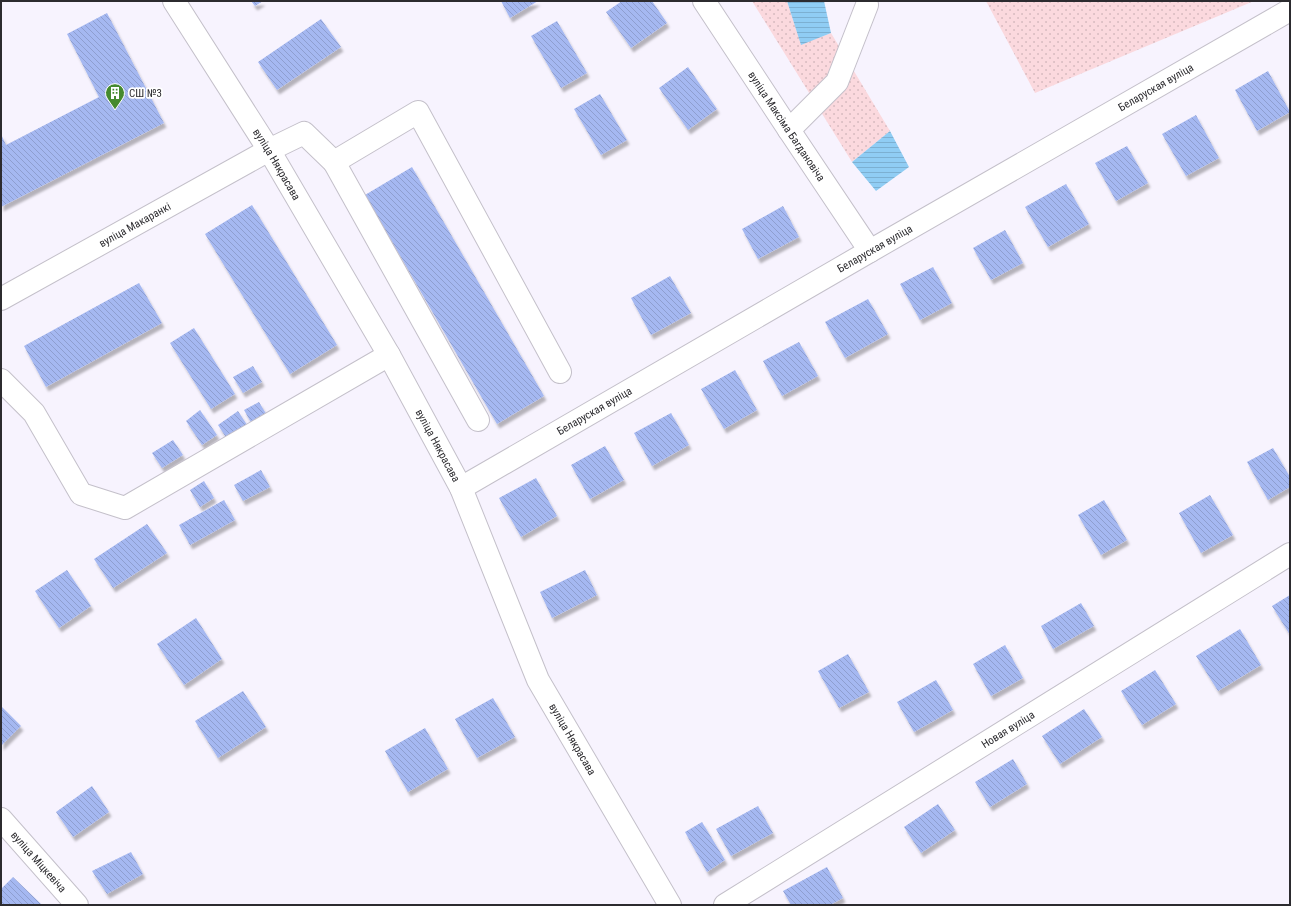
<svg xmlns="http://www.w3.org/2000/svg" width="1291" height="906" font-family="'Roboto Condensed',sans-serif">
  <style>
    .grass { fill: url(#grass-dots) }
    .water { fill: url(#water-rules) }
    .building { fill: url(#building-back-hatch); filter: url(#shadow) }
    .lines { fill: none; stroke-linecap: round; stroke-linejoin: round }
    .minor-casing { stroke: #c4c0ca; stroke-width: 24 }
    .minor { stroke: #fff; stroke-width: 22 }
    .labels { text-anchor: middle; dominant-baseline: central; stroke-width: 3.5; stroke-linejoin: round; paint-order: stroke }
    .street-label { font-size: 11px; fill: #2c2b2f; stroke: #fff }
    .poi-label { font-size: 11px; fill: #2c2b2f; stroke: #fff; text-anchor: start }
  </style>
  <defs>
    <pattern id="grass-dots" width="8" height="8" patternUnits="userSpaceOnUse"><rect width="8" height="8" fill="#fbd9de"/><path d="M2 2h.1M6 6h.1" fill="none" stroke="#d7babf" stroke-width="1.8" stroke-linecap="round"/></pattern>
    <pattern id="water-rules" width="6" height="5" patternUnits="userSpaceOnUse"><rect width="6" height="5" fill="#90cdf4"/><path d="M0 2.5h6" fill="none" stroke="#7cb0d2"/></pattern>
    <pattern id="building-back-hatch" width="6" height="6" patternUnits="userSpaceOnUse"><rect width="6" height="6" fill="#a5b8f1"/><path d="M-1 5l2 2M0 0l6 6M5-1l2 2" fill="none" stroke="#8e9ecf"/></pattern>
    <filter id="shadow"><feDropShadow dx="2.5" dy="4.5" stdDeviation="1" flood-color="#0004"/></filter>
  </defs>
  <rect width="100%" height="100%" fill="#f7f3fe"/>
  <path class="grass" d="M752 1H787L801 44 831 33 890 131 852 162Z
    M986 1H1254L1035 93Z"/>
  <path class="water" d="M787 1H824L831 33 801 45Z
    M890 131 909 167 876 191 852 162Z"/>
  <path class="building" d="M251 1H263L255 6Z
    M501 1H538L510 18Z
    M622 1H652L667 23 631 48 606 12Z
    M107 13 164 123 1 207V134L6 145 99 97 67 34Z
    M321 19 341 47 277 90 258 62Z
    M557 21 587 73 561 88 531 36Z
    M688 67 717 109 688 130 659 88Z
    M1268 71 1290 112 1257 131 1235 90Z
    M600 94 627 140 601 155 574 109Z
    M1196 115 1219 158 1186 176 1162 134Z
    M1127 146 1148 183 1116 201 1095 163Z
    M412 167 544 396 497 424 365 195Z
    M1066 184 1089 224 1048 247 1025 207Z
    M252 205 337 345 290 374 205 234Z
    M783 206 799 237 758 259 742 229Z
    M1005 230 1023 263 991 280 973 248Z
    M933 267 952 303 920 320 900 284Z
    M670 276 691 313 651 335 631 298Z
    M139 283 162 323 46 387 24 346Z
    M868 299 888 334 845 358 825 322Z
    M194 328 235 394 211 409 170 343Z
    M799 342 818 376 782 396 763 361Z
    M253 366 262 382 243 393 233 377Z
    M735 370 757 410 724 429 701 389Z
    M259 402 268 417 253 426 244 410Z
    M200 410 217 435 202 445 186 421Z
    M238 411 249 428 229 442 218 425Z
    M671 413 689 445 652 466 634 433Z
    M173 440 183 455 162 468 152 453Z
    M605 446 624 480 590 499 571 465Z
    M1273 448 1290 477V487L1268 500 1247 462Z
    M261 470 270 487 243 501 234 485Z
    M536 478 557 516 521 537 499 498Z
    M204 481 214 498 200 507 190 490Z
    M1210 495 1233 535 1201 553 1179 513Z
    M224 500 235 520 190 545 179 525Z
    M1104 500 1127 540 1101 555 1078 515Z
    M147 524 167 553 113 588 94 559Z
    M67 570 91 606 59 628 35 591Z
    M585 570 597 595 552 618 540 592Z
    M1290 595V635L1272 606Z
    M1081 603 1094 626 1053 649 1041 626Z
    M196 618 222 659 184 685 157 644Z
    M1240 629 1261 665 1218 691 1196 656Z
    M1005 645 1023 678 991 696 973 664Z
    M848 654 869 692 839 708 818 671Z
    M1155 670 1176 704 1142 725 1121 691Z
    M936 680 953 710 914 732 897 702Z
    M243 691 266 727 218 758 195 721Z
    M493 698 515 737 477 758 455 719Z
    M1 706 21 726 1 746Z
    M1084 709 1102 737 1060 764 1042 736Z
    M425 728 448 769 408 792 385 751Z
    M1013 759 1027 784 990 807 975 782Z
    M92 786 109 812 73 837 56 812Z
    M938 804 955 830 921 853 904 827Z
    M758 806 773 833 731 856 716 829Z
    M702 822 725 860 707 872 685 832Z
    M131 852 143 874 107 894 92 871Z
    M827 867 843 898 830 905H791L783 891Z
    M13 877 41 904 39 905H1V889Z"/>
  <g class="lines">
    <defs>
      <g id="minor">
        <path id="s1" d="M174 1 269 150 389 355 461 488 538 680 670 905"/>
        <path id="s2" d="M704 1 789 130 870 251"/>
        <path d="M789 130 837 82 867 5"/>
        <path d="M334 162 478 420"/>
        <path id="s3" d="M1 299 269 150 304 133 334 162 418 112 560 372"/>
        <path d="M1 380 34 413 81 494 125 508 389 355"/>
        <path id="s4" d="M461 488 870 251 1290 10"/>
        <path id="s5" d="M1 819 77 905"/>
        <path id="s6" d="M725 905 1290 554"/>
      </g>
    </defs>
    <use href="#minor" class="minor-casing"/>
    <use href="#minor" class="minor"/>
  </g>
  <defs>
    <symbol id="building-pin" viewBox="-11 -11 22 30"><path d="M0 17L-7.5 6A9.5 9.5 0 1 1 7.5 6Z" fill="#458a2e" stroke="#fff"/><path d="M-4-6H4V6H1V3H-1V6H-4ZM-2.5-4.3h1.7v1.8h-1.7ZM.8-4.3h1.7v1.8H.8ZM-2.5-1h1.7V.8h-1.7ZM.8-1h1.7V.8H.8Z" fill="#fff"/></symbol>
  </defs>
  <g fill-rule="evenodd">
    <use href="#building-pin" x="104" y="82" width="22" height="30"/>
  </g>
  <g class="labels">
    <g class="street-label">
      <text stroke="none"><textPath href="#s4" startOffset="802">Беларуская вуліца</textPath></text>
      <text stroke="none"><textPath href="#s2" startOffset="150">вуліца Максіма Багдановіча</textPath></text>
      <text stroke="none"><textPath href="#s1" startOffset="193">вуліца Някрасава</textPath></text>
      <text stroke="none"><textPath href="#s3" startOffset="153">вуліца Макаранкі</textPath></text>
      <text stroke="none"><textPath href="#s4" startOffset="478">Беларуская вуліца</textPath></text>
      <text stroke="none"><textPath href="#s4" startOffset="154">Беларуская вуліца</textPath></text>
      <text stroke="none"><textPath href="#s1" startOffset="517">вуліца Някрасава</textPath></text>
      <text stroke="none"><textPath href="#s6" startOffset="333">Новая вуліца</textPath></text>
      <text stroke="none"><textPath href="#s1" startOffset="841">вуліца Някрасава</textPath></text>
      <text stroke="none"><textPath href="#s5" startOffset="57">вуліца Міцкевіча</textPath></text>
    </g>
    <g class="poi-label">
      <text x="129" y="93">СШ №3</text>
    </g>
  </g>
  <rect width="1291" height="906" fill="none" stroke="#2c2b2f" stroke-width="4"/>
</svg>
